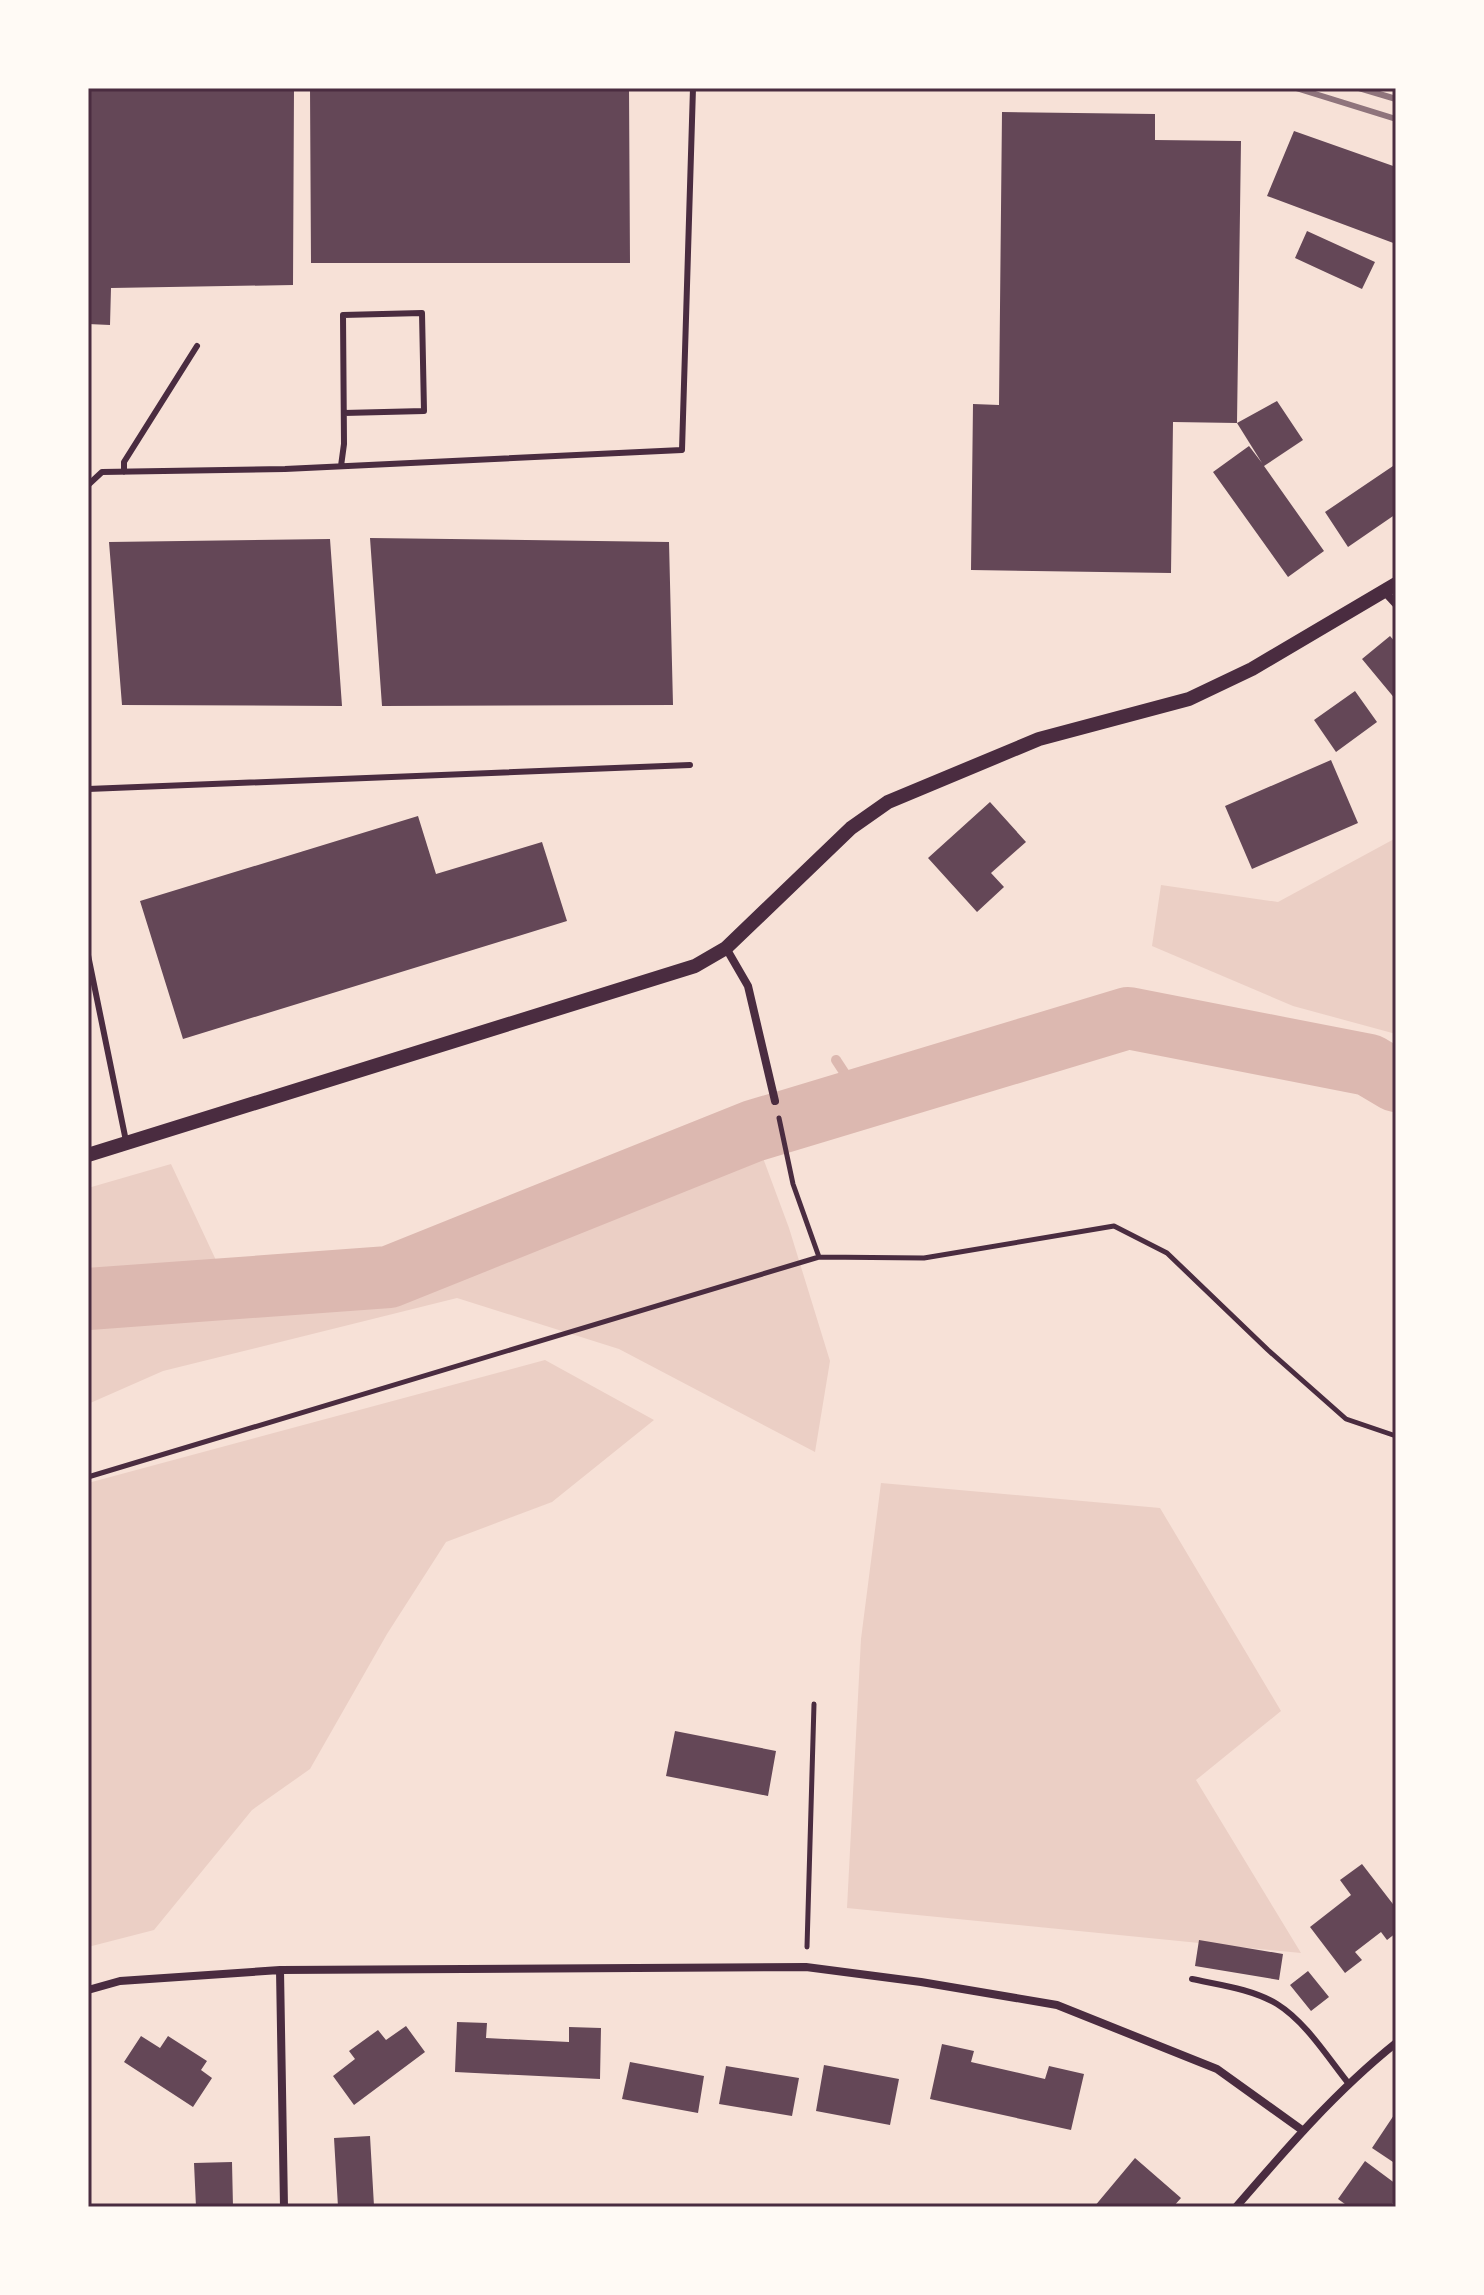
<svg xmlns="http://www.w3.org/2000/svg" width="1484" height="2295" font-family="'Fira Sans Condensed',sans-serif">
  <style>
    .green { fill: #ebcfc5 }
    .lines { fill: none; stroke-linecap: round; stroke-linejoin: round }
    .stream { stroke: #dcb8b0; stroke-width: 10 }
    .river { stroke: #dcb8b0; stroke-width: 62 }
    .building { fill: #644757 }
    .path { stroke: #4a2c40; stroke-width: 5 }
    .service { stroke: #4a2c40; stroke-width: 6 }
    .minor { stroke: #4a2c40; stroke-width: 8 }
    .tertiary { stroke: #4a2c40; stroke-width: 14 }
    .rail { stroke: #8f747c; stroke-width: 6 }
    .neatline { fill: none; stroke: #4a2c40; stroke-width: 3 }
  </style>
  <rect width="100%" height="100%" fill="#f7e1d7"/>
  <path class="green" d="M1396 838V1034L1293 1006 1152 946 1161 885 1278 902Z
    M753 1131 789 1228 830 1361 815 1452 619 1349 457 1298 163 1371 88 1404V1188L171 1164 229 1288 389 1277Z
    M545 1360 654 1420 552 1502 446 1542 387 1634 310 1769 252 1810 154 1930 88 1947V1483Z
    M881 1483 1160 1508 1281 1711 1196 1780 1301 1953 847 1908 861 1639Z"/>
  <g class="lines">
    <path class="stream" d="M836 1060 861 1098"/>
    <path class="river" d="M88 1299 389 1277 753 1131 1128 1018 1369 1065 1396 1081"/>
  </g>
  <path class="building" d="M88 88H294L293 285 111 288 110 325 88 324Z
    M310 88H629L630 263H311Z
    M1002 112 1155 114V140L1241 141 1237 423 1173 422 1171 573 971 570 973 404 999 405Z
    M1294 131 1396 167V244L1267 196Z
    M1307 231 1375 262 1362 289 1295 258Z
    M1277 401 1303 440 1264 466 1324 551 1288 577 1213 472 1249 446 1262 463 1237 423Z
    M1393 466 1396 471V514L1348 547 1325 512Z
    M370 538 669 542 673 705 382 706Z
    M330 539 342 706 122 705 109 542Z
    M1390 636 1396 643V700L1362 659Z
    M1355 691 1377 722 1336 752 1314 720Z
    M1331 760 1358 823 1252 869 1225 806Z
    M990 802 1026 842 991 873 1004 887 977 912 928 858Z
    M418 816 436 874 542 842 567 921 183 1039 140 901Z
    M675 1731 776 1751 768 1796 666 1776Z
    M1362 1864 1396 1908V1933L1387 1940 1381 1932 1355 1952 1362 1960 1345 1973 1310 1927 1351 1895 1340 1880Z
    M1199 1940 1283 1954 1279 1980 1195 1966Z
    M1308 1971 1329 1997 1311 2011 1290 1985Z
    M457 2022 487 2023 486 2038 569 2042V2027L601 2028 600 2079 455 2072Z
    M406 2026 425 2052 354 2105 333 2076 355 2059 349 2051 378 2030 386 2040Z
    M141 2036 160 2048 168 2036 207 2061 201 2070 212 2078 193 2107 124 2062Z
    M942 2044 974 2051 971 2062 1045 2079 1049 2066 1084 2074 1071 2130 930 2099Z
    M630 2062 704 2076 698 2113 622 2099Z
    M824 2065 899 2079 890 2125 816 2111Z
    M726 2066 799 2078 792 2116 719 2104Z
    M1396 2112V2164L1372 2148Z
    M370 2136 374 2206 338 2207 334 2138Z
    M1135 2158 1181 2198 1173 2207H1094Z
    M1365 2161 1396 2184V2199L1390 2207H1349L1338 2199Z
    M232 2162 233 2207H196L194 2163Z"/>
  <g class="lines">
    <path class="path" d="M779 1118 793 1184 819 1257 924 1258 1114 1226 1167 1253 1268 1350 1346 1419 1396 1436
      M88 1477 819 1257
      M807 1947 814 1704"/>
    <path class="service" d="M341 466 344 444 343 315 422 313 424 411 344 413
      M124 472V462L197 346
      M88 485 102 472 285 469 682 450 693 88
      M88 789 690 765
      M88 955 126 1141
      M1192 1979C1220 1985 1252 1989 1277 2004 1306 2022 1328 2058 1349 2084"/>
    <path class="minor" d="M1385 592 1396 604
      M726 948 748 986 775 1101
      M280 1970 284 2207
      M88 1990 120 1981 280 1970 806 1967 921 1982 1057 2005 1217 2069 1302 2130
      M1236 2207C1286 2149 1336 2091 1396 2043"/>
    <path class="tertiary" d="M88 1155 695 966 726 948 851 828 888 802 1039 739 1189 699 1252 669 1396 584"/>
    <path class="rail" d="M1296 88 1396 119
      M1359 88 1396 99"/>
  </g>
  <rect width="1484" height="2295" fill="none" stroke="#fffaf5" stroke-width="180"/>
  <rect x="90" y="90" width="1304" height="2115" class="neatline"/>
</svg>
